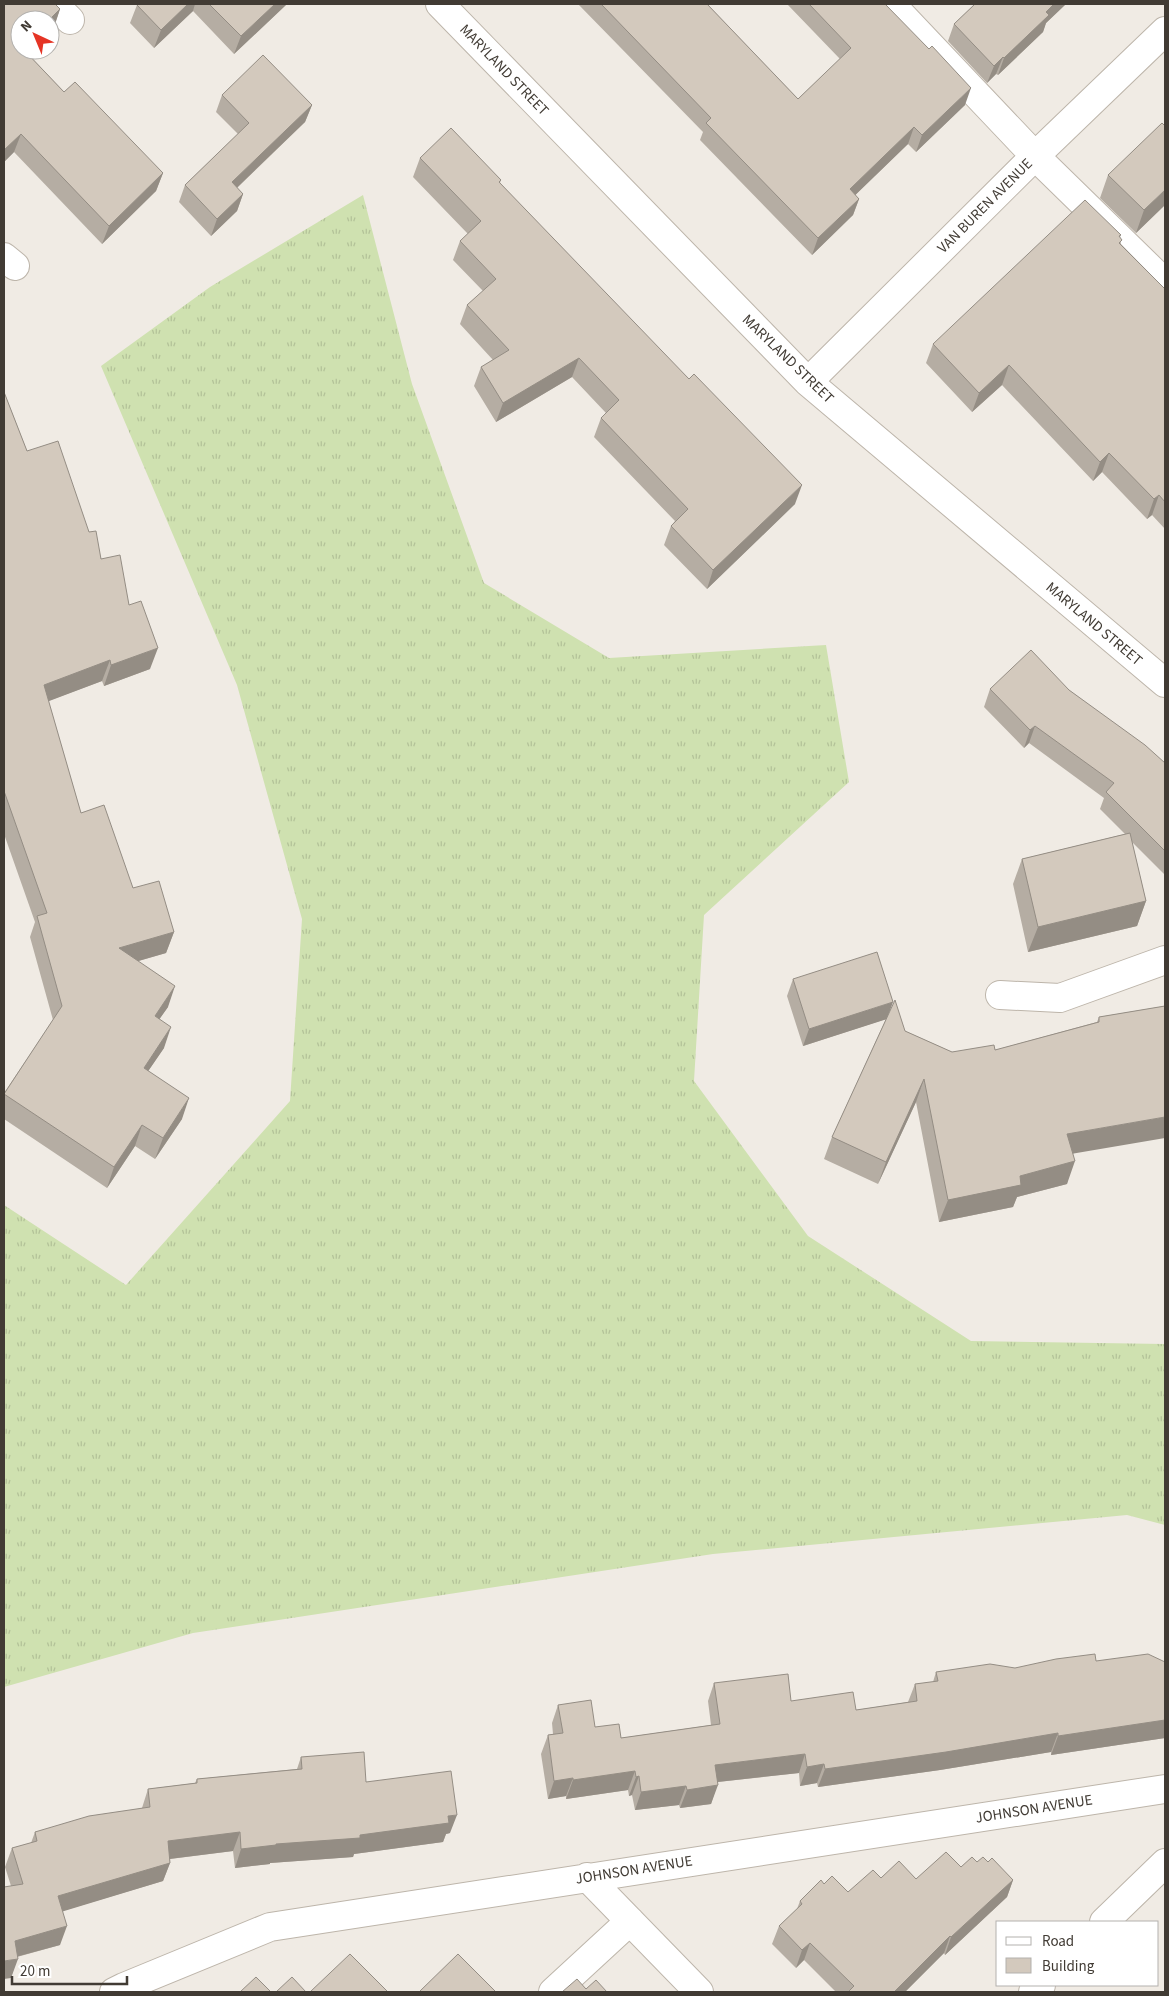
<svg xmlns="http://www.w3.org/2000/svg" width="1169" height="1996" font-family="'Source Sans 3',sans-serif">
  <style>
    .grass { fill: url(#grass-tufts) }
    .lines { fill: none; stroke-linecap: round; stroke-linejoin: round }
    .minor-casing { stroke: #bdb5aa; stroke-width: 30 }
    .minor { stroke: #fff; stroke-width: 28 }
    .wall { fill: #b5ada3 }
    .shaded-wall { fill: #948d84 }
    .building { fill: #d3c9bd; stroke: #948d84 }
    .labels { text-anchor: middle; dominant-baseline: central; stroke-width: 4; stroke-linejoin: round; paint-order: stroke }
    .street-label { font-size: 15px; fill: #413b34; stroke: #fff }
  </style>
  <defs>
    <pattern id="grass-tufts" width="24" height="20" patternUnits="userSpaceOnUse" patternTransform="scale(1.25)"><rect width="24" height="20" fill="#cfe1b0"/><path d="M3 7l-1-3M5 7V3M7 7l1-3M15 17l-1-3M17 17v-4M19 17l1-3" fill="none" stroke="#b3c298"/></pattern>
  </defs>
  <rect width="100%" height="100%" fill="#f0ebe4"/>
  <path class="grass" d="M363 195 412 384 484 583 609 658 826 645 849 782 704 915 694 1081 808 1236 971 1341 1165 1344V1525L1127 1515 713 1554 193 1633 4 1687V1205L126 1285 290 1101 302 919 237 685 101 366 210 287Z"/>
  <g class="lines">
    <defs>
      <path id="minor" d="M54 4 70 20
        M440 4 808 382 1165 683
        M891 4 1035 156 1165 283
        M4 257 15 266
        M808 382 1035 156 1165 31
        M1000 995 1060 998 1165 960
        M587 1877 699 1992
        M1104 1922 1165 1863
        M114 1992 124 1987 270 1927 1165 1789
        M553 1992 630 1921
        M1033 1992 1041 1985"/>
    </defs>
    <use href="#minor" class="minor-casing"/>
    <use href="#minor" class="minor"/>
  </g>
  <path class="wall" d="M4 4 60 9 54 27 50 31V20L20 50H30L27 53 64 92 163 173 156 191 102 244 14 152 4 162Z
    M135 4H287L234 54 193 11 154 48 130 23 137 5Z
    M578 4H707L798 99 840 59 787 4H885L965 105 916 152 908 144 855 195 859 199 853 215 812 255 700 140 703 132Z
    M975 4H1066L1046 23 1043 32 998 75 996 74 987 83 948 41 954 24Z
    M222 95 312 105 305 122 237 188 243 194 237 211 211 236 179 202 185 185 238 134 216 112Z
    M420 158 501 180 500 183 795 504 707 589 664 545 671 526 675 521 594 437 601 418 606 413 572 377 496 422 474 386 481 367 493 360 460 324 467 305 483 291 453 260 460 241 468 234 413 177Z
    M1108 175 1165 205 1136 233 1100 198Z
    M1121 235 1120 237 1121 244 1165 289V529L1152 515 1147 519 1102 472 1093 481 1002 385 972 412 926 363 933 344Z
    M4 392 27 451 89 532 101 559 129 605 150 669 104 686 102 681 48 701 81 813 133 888 174 932 166 953 138 961 168 1007 159 1019 164 1048 148 1071 182 1119 155 1159 135 1146 107 1188 4 1119V1093L53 1020 30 937 35 922 4 834Z
    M990 689 1069 690 1165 763V875L1132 842 1146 901 1137 926 1028 952 1013 884 1022 859 1125 834 1100 809 1104 798 1029 743 1024 748 984 707Z
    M793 979 887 1019 905 1031 952 1052 995 1050 1097 1022 1099 1017 1165 1006 1073 1154 1067 1184 1017 1197 1013 1207 939 1222 916 1102 878 1184 824 1159 832 1137 886 1019 803 1046 787 996Z
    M1096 1661 1165 1662V1738L1051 1755V1752L940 1770 818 1787 817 1783 800 1786 799 1773 718 1782 711 1804 680 1808 679 1805 635 1810 632 1795 629 1796 628 1790 566 1799V1796L548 1799 541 1754 548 1735 553 1734 552 1723 558 1705 595 1727 621 1738 711 1725 708 1701 714 1683 791 1701 856 1710 908 1702 915 1684 933 1682 936 1672 1015 1668Z
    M301 1757 366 1782 450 1833 446 1834 443 1842 354 1854 353 1857 270 1863V1864L235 1868 233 1851 170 1859V1863L163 1881 62 1911 60 1945 17 1957 11 1978V1886L5 1867 12 1848 31 1843 35 1832 142 1808 148 1789 195 1783 197 1779 297 1769Z
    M977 1862H988L1013 1880 1007 1897 945 1955 944 1953 905 1992H836L804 1960 796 1968 772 1944 779 1926 797 1909 800 1901 824 1884 848 1892 881 1878 916 1879Z"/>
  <path class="shaded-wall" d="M188 4H195L193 11 154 48 161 30Z
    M275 4H287L234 54 241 36Z
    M1054 4H1066L1046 23 1043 32 998 75 1004 58 1046 12Z
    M60 9 54 27 50 31V20H49Z
    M20 50H30L14 65Z
    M1003 57 996 74 987 83 994 66Z
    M971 88 965 105 916 152 922 135Z
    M312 105 305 122 225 199 232 182Z
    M914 127 908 144 844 206 850 189Z
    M21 134 14 152 4 162V150Z
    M163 173 156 191 102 244 109 226Z
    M1165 190V205L1136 233 1144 210Z
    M243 194 237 211 211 236 217 219Z
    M859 199 853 215 812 255 818 238Z
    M579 358 572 377 496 422 503 403Z
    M1009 365 1002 385 972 412 979 393Z
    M1109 453 1102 472 1093 481 1100 462Z
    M802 485 795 504 707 589 713 570Z
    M1159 495 1152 515 1147 519 1154 499Z
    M158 648 150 669 104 686 111 665Z
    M110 660 102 681 36 706 44 685Z
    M1035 726 1029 743 1024 748 1030 730Z
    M1146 901 1137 926 1028 952 1038 927Z
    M174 932 166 953 111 969 119 948Z
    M175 986 168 1007 147 1037 155 1016Z
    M893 1002 887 1019 803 1046 809 1029Z
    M171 1027 164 1048 136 1089 144 1068Z
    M924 1079 916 1102 878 1184 886 1162Z
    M189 1098 182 1119 155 1159 163 1138Z
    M1165 1117V1138L1059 1156 1067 1134Z
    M142 1125 135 1146 107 1188 114 1167Z
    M1075 1161 1067 1184 1017 1197 1013 1207 939 1222 948 1200 1020 1176Z
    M1165 1720V1738L1051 1755 1058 1736Z
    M1058 1733 1051 1752 940 1770 818 1787 825 1769Z
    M805 1754 799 1773 708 1783 715 1765Z
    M824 1764 817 1783 800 1786 807 1767Z
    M635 1771 628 1790 566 1799 573 1780Z
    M639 1776 632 1795 629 1796 636 1777Z
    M573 1778 566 1796 548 1799 554 1781Z
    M718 1785 711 1804 680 1808 687 1790Z
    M686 1786 679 1805 635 1810 641 1792Z
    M457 1815 450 1833 446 1834 443 1842 354 1854 353 1857 270 1863V1864L235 1868 241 1849 276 1844 360 1835 448 1816Z
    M240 1832 233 1851 161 1860 168 1841Z
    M170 1863 163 1881 51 1915 58 1896Z
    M1013 1880 1007 1897 945 1955 951 1937Z
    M67 1926 60 1945 8 1959 15 1941Z
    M950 1936 944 1953 905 1992H894Z
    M810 1943 804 1960 796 1968 802 1950Z
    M18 1959 11 1978 4 1979V1961Z"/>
  <path class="building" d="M4 4H55L60 9 49 20H20V50H24L64 92 75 82 163 173 109 226 21 134 4 150Z
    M138 4H188L161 30 137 5Z
    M209 4H275L241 36Z
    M601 4H707L798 99 851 48 809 4H885L929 49 932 46 971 88 922 135 914 127 850 189 859 199 818 238 706 123 711 118Z
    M975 4H1054L1046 12 1049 15 1004 58 1003 57 994 66 954 24Z
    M263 55 312 105 232 182 243 194 217 219 185 185 249 123 222 95Z
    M1162 123 1165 126V190L1144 210 1108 175Z
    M451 128 501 180 499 182 689 379 694 374 802 485 713 570 671 526 688 509 601 418 619 400 579 358 503 403 481 367 509 350 467 305 496 279 460 241 481 221 420 158Z
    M1085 200 1121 235 1119 236 1122 240 1119 243 1165 289V502L1159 495 1154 499 1109 453 1100 462 1009 365 979 393 933 344Z
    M4 392 27 451 58 441 89 532 96 531 101 559 120 555 129 605 141 601 158 648 111 665 110 660 44 685 81 813 104 805 133 888 159 881 174 932 119 948 175 986 155 1016 171 1027 144 1068 189 1098 163 1138 142 1125 114 1167 4 1094 62 1006 37 916 47 913 4 791Z
    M1031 650 1069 690 1145 745 1165 763V851L1106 792 1114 783 1035 726 1030 730 990 689Z
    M1130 833 1146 901 1038 927 1022 859Z
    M877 952 893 1002 809 1029 793 979Z
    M895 1000 905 1031 952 1052 994 1045 995 1050 1099 1022V1017L1165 1006V1117L1067 1134 1075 1161 1020 1176 1021 1185 948 1200 924 1079 886 1162 832 1137Z
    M1095 1654 1096 1661 1148 1654 1165 1662V1720L1058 1736V1733L946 1752 825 1769 824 1764 807 1767 805 1754 715 1765 718 1785 687 1790 686 1786 641 1792 639 1776 636 1777 635 1771 573 1780V1778L554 1781 548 1735 563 1733 558 1705 591 1700 595 1727 619 1724 621 1738 720 1724 714 1683 788 1674 791 1701 853 1692 856 1710 917 1701 915 1684 938 1681 936 1672 990 1664 1015 1668 1056 1659Z
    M364 1752 366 1782 451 1771 457 1815 448 1816 449 1823 360 1835V1838L276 1844V1845L241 1849 240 1832 168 1841 170 1863 58 1896 67 1926 15 1941 18 1959 4 1961V1887L23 1884 12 1848 37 1841 35 1832 89 1816 150 1807 148 1789 197 1783V1779L302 1769 301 1757Z
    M946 1852 961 1867 972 1857 977 1862 983 1857 988 1862 992 1858 1013 1880 951 1937 950 1936 894 1992H848L854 1986 810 1943 802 1950 779 1926 802 1904 800 1901 821 1880 824 1884 832 1876 848 1892 873 1870 881 1878 899 1861 916 1879Z
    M350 1954 388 1992H310Z
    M458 1954 496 1992H419Z
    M256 1977 271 1992H240Z
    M292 1977 306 1992H276Z
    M577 1979 586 1989 596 1980 607 1992H562Z"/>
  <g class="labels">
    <g class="street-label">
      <text transform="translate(504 70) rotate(46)">MARYLAND STREET</text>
      <text transform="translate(985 206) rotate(-45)">VAN BUREN AVENUE</text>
      <text transform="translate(788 359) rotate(44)">MARYLAND STREET</text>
      <text transform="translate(1094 624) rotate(40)">MARYLAND STREET</text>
      <text transform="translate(1034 1809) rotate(-9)">JOHNSON AVENUE</text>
      <text transform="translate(634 1870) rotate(-9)">JOHNSON AVENUE</text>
    </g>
  </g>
  <rect width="1169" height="1996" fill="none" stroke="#413b34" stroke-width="10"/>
  <rect x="996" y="1921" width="162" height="65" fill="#ffffff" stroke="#b3b1ae"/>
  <rect x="1006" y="1937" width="25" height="8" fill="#ffffff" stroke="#b3b1ae"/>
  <text x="1042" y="1946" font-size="15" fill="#413b34">Road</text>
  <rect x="1006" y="1958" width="25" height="15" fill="#d3c9bd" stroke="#b3b1ae"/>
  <text x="1042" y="1971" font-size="15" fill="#413b34">Building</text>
  <g transform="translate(35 35) rotate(316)"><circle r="24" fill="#ffffff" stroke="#b3b1ae"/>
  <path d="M0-4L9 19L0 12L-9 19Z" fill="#e53425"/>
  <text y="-8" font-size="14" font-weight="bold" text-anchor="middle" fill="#413b34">N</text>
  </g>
  <path d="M12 1976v8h115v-8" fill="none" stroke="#413b34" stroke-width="2.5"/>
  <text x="20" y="1976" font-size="15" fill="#413b34" stroke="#ffffff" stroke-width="4" paint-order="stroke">20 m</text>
</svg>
